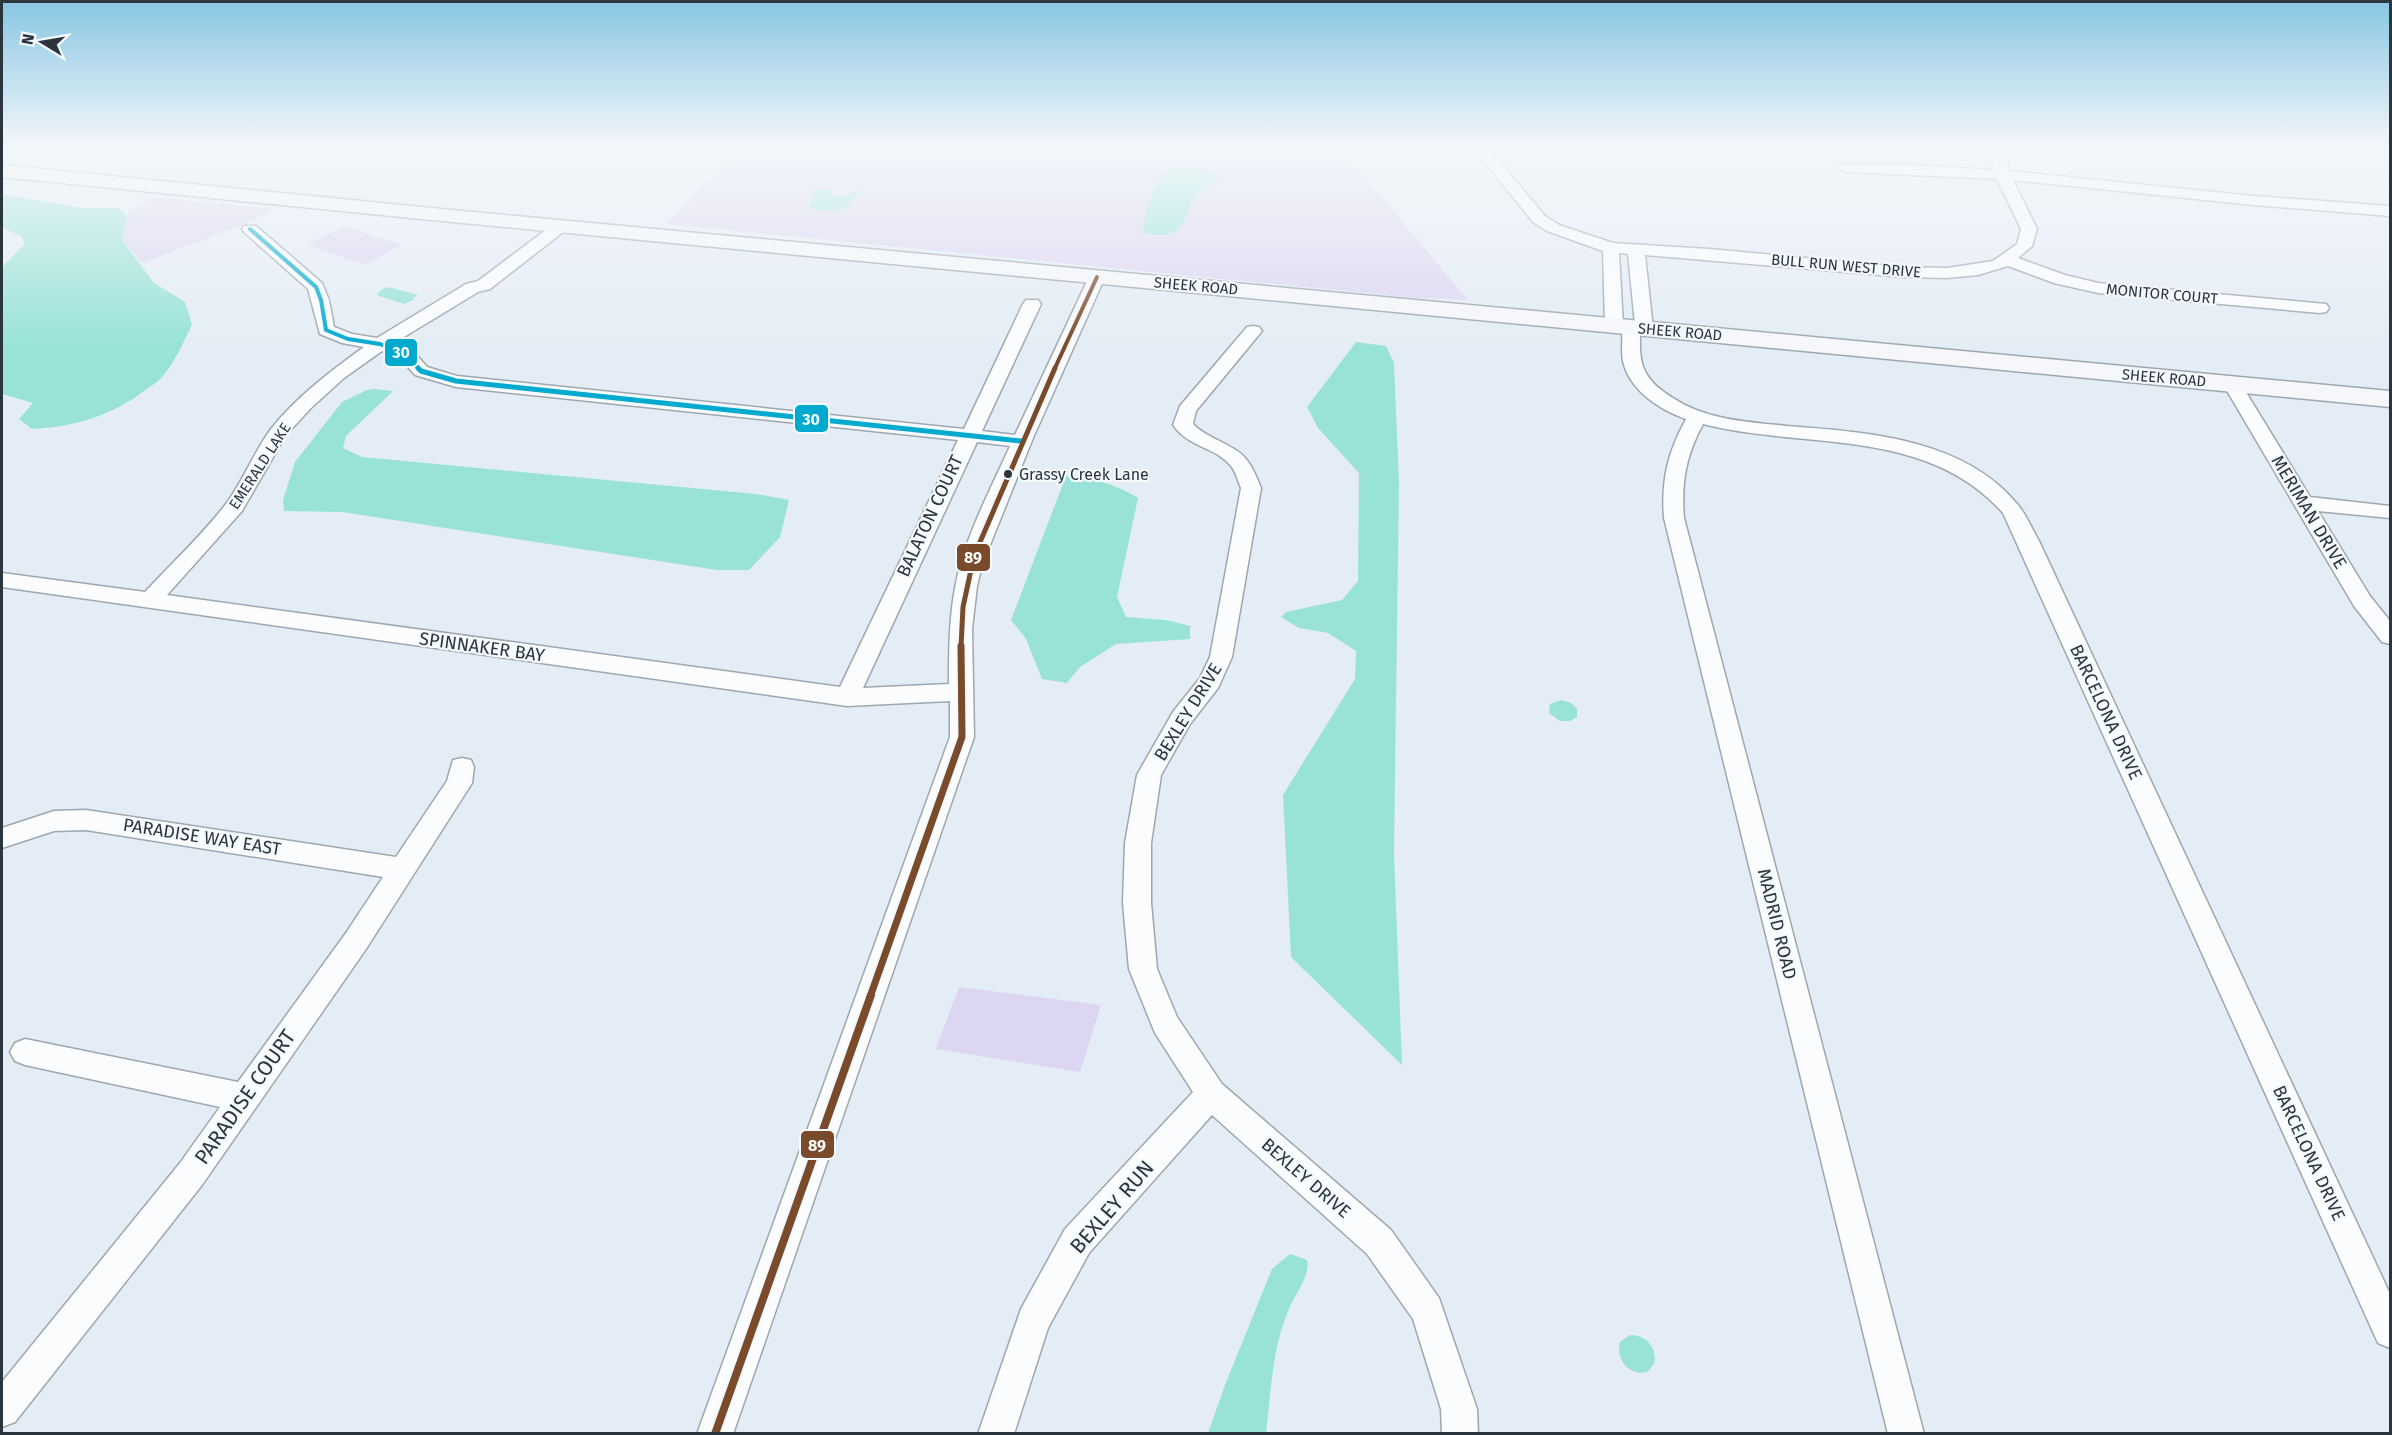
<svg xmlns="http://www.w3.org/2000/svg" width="2392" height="1435" font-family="'Fira Sans',sans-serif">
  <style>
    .green { fill: #ddd6f2 }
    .water { fill: #98e2d8 }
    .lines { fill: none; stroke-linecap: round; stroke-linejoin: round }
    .street-casing { stroke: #9ea7ae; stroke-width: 3 }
    .secondary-casing { stroke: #9ea7ae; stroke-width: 3 }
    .street { fill: #fbfcfe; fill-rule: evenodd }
    .secondary { fill: #f6f7fb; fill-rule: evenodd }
    .bus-1-far1-casing { stroke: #f4f9fe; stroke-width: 7 }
    .bus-1-casing { stroke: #f4f9fe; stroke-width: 9 }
    .bus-2-far3-casing { stroke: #f4f9fe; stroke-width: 7 }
    .bus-2-far2-casing { stroke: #f4f9fe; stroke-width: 9 }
    .bus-2-far1-casing { stroke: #f4f9fe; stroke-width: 11 }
    .bus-2-casing { stroke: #f4f9fe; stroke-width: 13 }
    .bus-1-far1 { stroke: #00a9ce; stroke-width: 4 }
    .bus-1 { stroke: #00a9ce; stroke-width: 5 }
    .bus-2-far3 { stroke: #7a4b2a; stroke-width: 4 }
    .bus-2-far2 { stroke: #7a4b2a; stroke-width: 5 }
    .bus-2-far1 { stroke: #7a4b2a; stroke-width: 7 }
    .bus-2 { stroke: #7a4b2a; stroke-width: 8 }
    .bus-dot { fill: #2b353d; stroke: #f4f9fe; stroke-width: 2 }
    .labels { text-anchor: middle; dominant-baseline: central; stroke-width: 4.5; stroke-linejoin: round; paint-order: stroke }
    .far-street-label { font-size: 15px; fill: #2b353d; stroke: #f4f9fe }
    .bus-label { font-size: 16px; fill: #2b353d; stroke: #f4f9fe; text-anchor: start }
    .street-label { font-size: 18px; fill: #2b353d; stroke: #f4f9fe }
    .near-street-label { font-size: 21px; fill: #2b353d; stroke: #f4f9fe }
    .line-badge { stroke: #f4f9fe; stroke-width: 2 }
    .badge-label { font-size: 16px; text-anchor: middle; font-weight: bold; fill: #fff }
  </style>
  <rect width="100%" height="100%" fill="#e4edf5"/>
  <path class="green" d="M739 148H1340L1468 300 1417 298 667 224Z
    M2156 148H2297L2307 159Z
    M154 197 271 209 255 220 142 263 122 240 128 212Z
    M345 226 401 245 365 265 307 245Z
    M959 987 1101 1005 1080 1072 936 1049Z"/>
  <path class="water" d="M1180 167C1193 168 1212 167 1221 177 1211 183 1198 191 1191 202 1189 205 1190 208 1189 211 1178 237 1168 237 1143 233 1144 217 1154 179 1166 170 1170 167 1176 167 1180 167Z
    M815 190H830L831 195C842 199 847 194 857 191L860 195 850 201 851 204C839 214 823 211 809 208Z
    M2 194 82 208H118L127 216 122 240 154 283 185 302 192 325C183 343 175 362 162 377 157 383 149 387 144 391 111 416 73 427 32 429L19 419 33 403 2 394V267L25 244 22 237 2 227Z
    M389 287 418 295 413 298 415 299 404 304 376 295 382 289Z
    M1356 342 1386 346 1394 363 1399 483 1394 853 1402 1065 1291 957 1283 795 1355 679 1356 651 1328 633 1299 628 1281 617 1286 612 1342 600 1358 581 1359 473 1318 428 1307 407Z
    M374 389 393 391 346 436 343 448 362 457 756 494 789 500 780 537 749 570H717L342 512 284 511 283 500 295 462 342 402 367 390Z
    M1066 476C1092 477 1115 484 1138 498L1117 597 1126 617 1166 620 1190 626V639L1116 644 1080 667 1067 683 1042 679 1026 639 1011 620Z
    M1561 700 1571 703 1577 709V717L1570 721H1560L1549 713 1550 704Z
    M1290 1254 1307 1260C1311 1276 1294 1295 1288 1311 1272 1350 1271 1392 1266 1433H1208L1225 1385 1272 1269Z
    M1630 1335C1646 1335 1658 1348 1654 1364L1647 1372C1628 1376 1616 1359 1620 1342Z"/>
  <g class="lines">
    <defs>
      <path id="street" d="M1473 148H1488L1545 216 1559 225 1613 243 1709 249 1903 267 1947 268 1993 261 2017 244 2021 229 1997 179 1845 172 1838 168 1840 165H1913L1994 170 1989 148H2003L2010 171 2254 196 2390 206V216L2254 205 2013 180 2037 229 2032 246 2018 258 2065 275 2098 283 2326 304 2329 308 2326 312 2320 313 2098 293 2054 283 2008 266 1978 275 1947 278 1903 277 1645 255 1653 329 1650 333H1640C1640 347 1639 361 1646 373 1652 384 1663 392 1673 398 1706 420 1748 422 1787 426 1866 432 1964 438 2018 505 2027 516 2032 529 2039 541L2390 1294V1348L2378 1343 2003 513C1926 426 1805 450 1703 424 1686 455 1681 483 1684 518L1924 1434H1888L1664 518C1661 480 1668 452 1686 419 1660 410 1629 390 1623 361 1621 350 1623 339 1622 328L1625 324H1635L1628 254 1619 253 1623 326 1620 330H1608L1605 326 1603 251 1547 231 1533 222Z
        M1623 148H1656L1657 150C1650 157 1630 155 1623 148Z
        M561 221 567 223 569 226 567 229 490 289 478 292 394 343 413 351 427 367 457 376 964 429 1023 304 1026 300H1038L1041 304 982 431 1015 435 1089 277 1097 272 1105 277 1033 438 982 565 977 586 972 629 974 737 733 1434H697L950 737V701L847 706 2 587V573L145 592C172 563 202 535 226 504 243 481 254 452 271 429 297 396 331 371 364 347L342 343 320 334 308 289 244 232 242 229 244 226H256L322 283 329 300 334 327 352 334 377 338 466 284 478 281 555 223ZM382 351 401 359 415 375 456 387 958 440 840 687 167 595 242 511 286 435 311 408 344 378ZM977 442 1010 446C990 491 964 538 955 588 949 620 949 652 949 684L863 688Z
        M1253 326 1259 327 1262 331 1196 411 1193 424C1205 436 1220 440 1234 449 1249 457 1255 473 1261 488L1232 657 1218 688 1190 724 1161 775 1151 843V903L1157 969 1177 1017 1222 1084 1391 1230 1439 1298 1477 1409 1478 1434H1442L1441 1409 1413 1319 1367 1254 1212 1115 1089 1253 1048 1328 1014 1434H978L1021 1309 1065 1229 1193 1092 1155 1033 1129 969 1123 903 1125 843 1137 775 1173 712 1200 678 1210 657 1241 488C1238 481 1236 472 1231 466 1216 447 1189 448 1173 425L1180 406 1247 327Z
        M2232 378 2239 380 2241 384 2310 497 2390 506V518L2318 511 2370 596 2390 621V644L2382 642 2354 606 2223 384 2225 380Z
        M462 758 471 760 474 767 472 783 366 949 202 1185 15 1422 2 1427V1382L180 1163 220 1107 25 1065 15 1061 10 1052 15 1043 25 1039 238 1082 346 933 383 877 86 830 54 831 2 848V828L54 811 86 810 396 857 447 781 453 760Z"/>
      <path id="secondary" d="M2 165 452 210 2390 391V407L452 222 2 177Z"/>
    </defs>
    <use href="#street" class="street-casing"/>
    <use href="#secondary" class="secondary-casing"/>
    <use href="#street" class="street"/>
    <use href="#secondary" class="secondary"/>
    <defs>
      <path id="bus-1-far1" d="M250 229 316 287 321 300 326 330 348 339 380 344 407 355 420 370"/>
      <path id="bus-1" d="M418 368 421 371 456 381 1021 441"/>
      <path id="bus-2-far3" d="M1054 370 1097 277"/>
      <path id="bus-2-far2" d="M961 647 963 607 974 556 1055 368"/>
      <path id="bus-2-far1" d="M870 997 962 737 961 646"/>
      <path id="bus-2" d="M715 1434 871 995"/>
    </defs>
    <use href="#bus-1-far1" class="bus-1-far1-casing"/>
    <use href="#bus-1" class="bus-1-casing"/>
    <use href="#bus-2-far3" class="bus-2-far3-casing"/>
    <use href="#bus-2-far2" class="bus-2-far2-casing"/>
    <use href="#bus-2-far1" class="bus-2-far1-casing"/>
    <use href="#bus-2" class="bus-2-casing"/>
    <use href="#bus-1-far1" class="bus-1-far1"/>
    <use href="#bus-1" class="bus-1"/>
    <use href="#bus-2-far3" class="bus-2-far3"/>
    <use href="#bus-2-far2" class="bus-2-far2"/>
    <use href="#bus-2-far1" class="bus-2-far1"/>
    <use href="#bus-2" class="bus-2"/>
  </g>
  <linearGradient id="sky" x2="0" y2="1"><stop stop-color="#88c6e2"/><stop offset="0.42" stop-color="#f3f7fa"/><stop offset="1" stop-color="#f3f7fa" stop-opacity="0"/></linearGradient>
  <rect width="2392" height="349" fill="url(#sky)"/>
  <circle class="bus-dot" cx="1008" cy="474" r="5"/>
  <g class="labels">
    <g class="far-street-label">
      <text transform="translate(1846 266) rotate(5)">BULL RUN WEST DRIVE</text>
      <text transform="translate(1196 286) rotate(5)">SHEEK ROAD</text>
      <text transform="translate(2162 294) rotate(5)">MONITOR COURT</text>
      <text transform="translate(1680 332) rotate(5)">SHEEK ROAD</text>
      <text transform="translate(2164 378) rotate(5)">SHEEK ROAD</text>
      <text transform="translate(260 466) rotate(-57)">EMERALD LAKE</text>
    </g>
    <g class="bus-label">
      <text x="1019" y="474">Grassy Creek Lane</text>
    </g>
    <g class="street-label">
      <text transform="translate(2309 512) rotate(59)">MERIMAN DRIVE</text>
      <text transform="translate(930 516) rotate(-65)">BALATON COURT</text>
      <text transform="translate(482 647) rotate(8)">SPINNAKER BAY</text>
      <text transform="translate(1188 712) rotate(-58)">BEXLEY DRIVE</text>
      <text transform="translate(2106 712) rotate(65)">BARCELONA DRIVE</text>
      <text transform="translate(202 837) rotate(9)">PARADISE WAY EAST</text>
      <text transform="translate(1777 924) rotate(76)">MADRID ROAD</text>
      <text transform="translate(2309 1153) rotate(65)">BARCELONA DRIVE</text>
      <text transform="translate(1306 1178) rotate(41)">BEXLEY DRIVE</text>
    </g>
    <g class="near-street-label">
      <text transform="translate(245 1097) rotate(-55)">PARADISE COURT</text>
      <text transform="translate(1112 1207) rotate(-49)">BEXLEY RUN</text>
    </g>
  </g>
  <g class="line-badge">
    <rect x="384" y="338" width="34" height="29" rx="6" fill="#00a9ce"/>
    <rect x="794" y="404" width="35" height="29" rx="6" fill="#00a9ce"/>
    <rect x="956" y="543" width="35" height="29" rx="6" fill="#7a4b2a"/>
    <rect x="800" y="1130" width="35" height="29" rx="6" fill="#7a4b2a"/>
  </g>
  <g class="badge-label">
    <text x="401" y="358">30</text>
    <text x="811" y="425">30</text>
    <text x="973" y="563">89</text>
    <text x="817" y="1151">89</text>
  </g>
  <rect width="2392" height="1435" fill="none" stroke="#2b353d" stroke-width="6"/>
  <g transform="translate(42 42) rotate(281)" stroke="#f4f9fe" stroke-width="4.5" paint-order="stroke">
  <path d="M0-4.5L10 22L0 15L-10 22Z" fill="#2b353d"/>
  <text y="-9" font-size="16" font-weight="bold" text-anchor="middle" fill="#2b353d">N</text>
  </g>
</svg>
